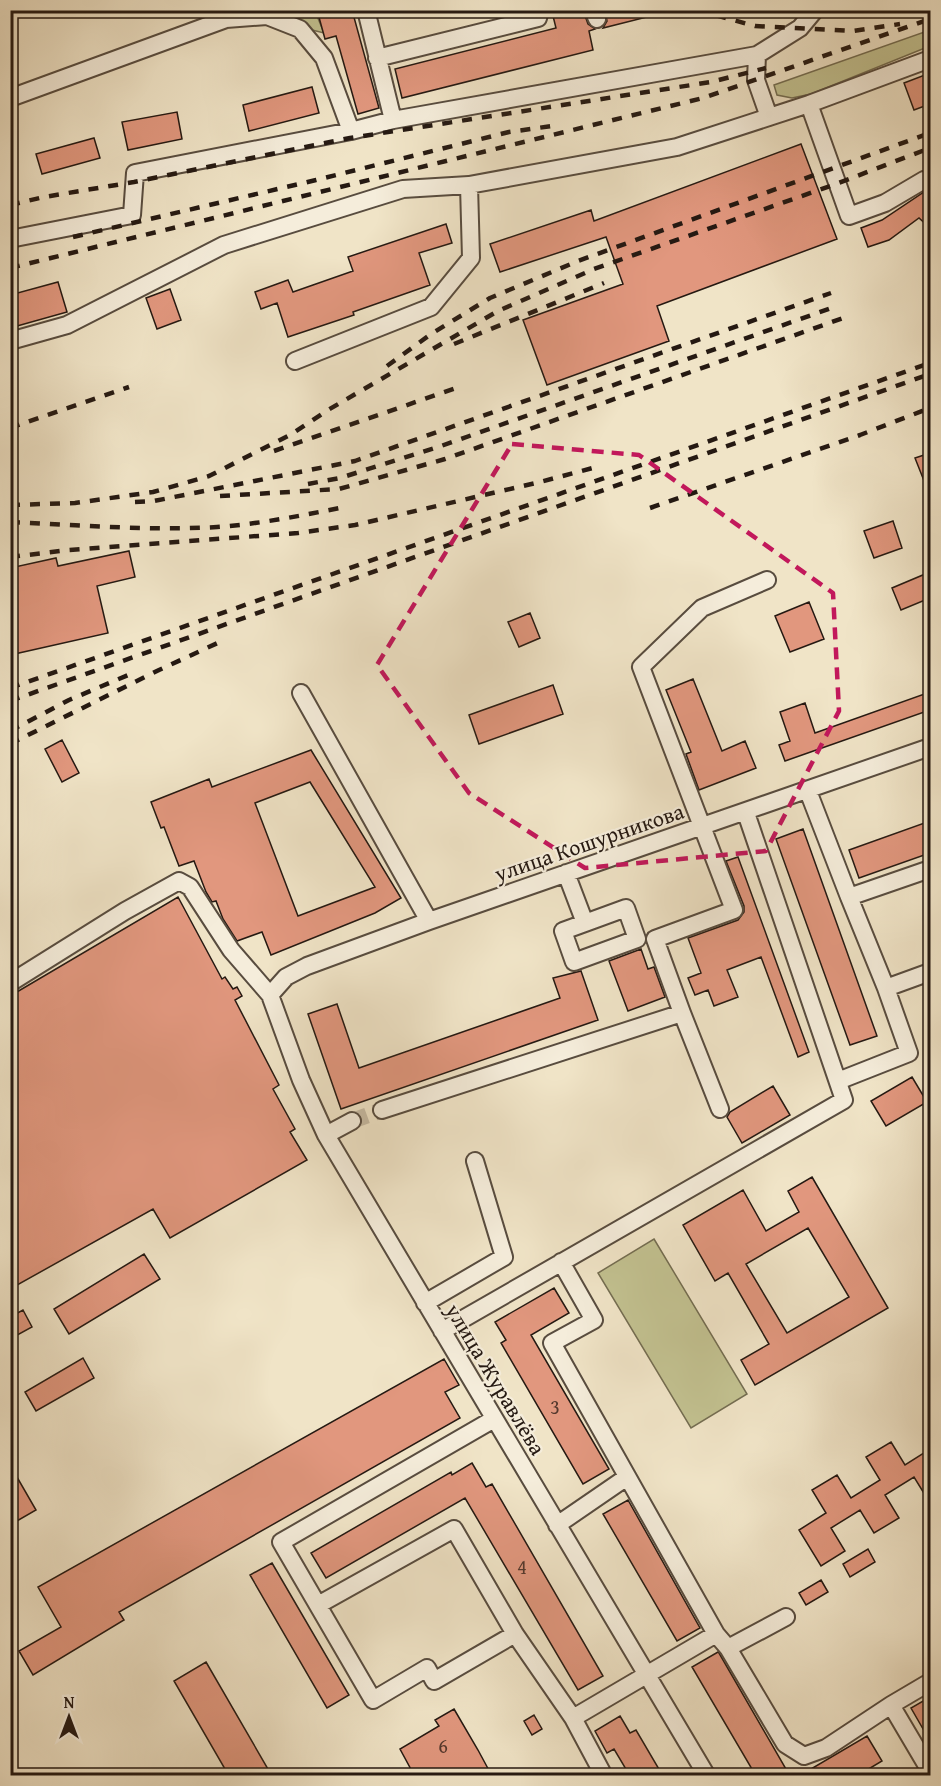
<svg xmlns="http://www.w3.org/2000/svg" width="941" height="1786" font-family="'Gentium Book Plus',serif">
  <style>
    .green { fill: #c2c190; stroke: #746d51; stroke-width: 1.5 }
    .building { fill: #e1977e; stroke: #251912; stroke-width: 1.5; fill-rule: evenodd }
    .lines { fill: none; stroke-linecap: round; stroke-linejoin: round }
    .minor-tunnel { stroke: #c7bba3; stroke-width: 16; stroke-dasharray: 16 8; stroke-linecap: butt }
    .minor-casing { stroke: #584c3f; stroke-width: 20 }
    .minor { stroke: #f5eddb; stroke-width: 16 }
    .rail { stroke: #251912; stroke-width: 4.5; stroke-dasharray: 10 10; stroke-linecap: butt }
    .marked { fill: none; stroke: #c2185b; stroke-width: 4.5; stroke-dasharray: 12 8; stroke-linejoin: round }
    .labels { text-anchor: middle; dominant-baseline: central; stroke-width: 4.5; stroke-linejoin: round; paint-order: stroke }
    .number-label { font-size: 20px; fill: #54382d }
    .street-label { font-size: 22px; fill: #251912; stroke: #f5eddb }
  </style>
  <rect width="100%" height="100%" fill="#f0e4c7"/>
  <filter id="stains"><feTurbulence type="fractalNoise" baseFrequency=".00333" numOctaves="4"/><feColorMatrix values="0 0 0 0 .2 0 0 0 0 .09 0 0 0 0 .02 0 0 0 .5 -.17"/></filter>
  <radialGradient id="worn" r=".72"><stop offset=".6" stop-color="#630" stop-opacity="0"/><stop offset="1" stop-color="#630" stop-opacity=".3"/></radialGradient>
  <path class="green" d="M275 11H315L324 33 304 28 291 12Z
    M930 30V46L811 94 792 98 777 95 774 85Z
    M654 1239 747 1394 691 1428 598 1273Z"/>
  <path class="building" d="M317 10H352L379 108 358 114 336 36 325 39Z
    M574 10H583L588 24 595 29 589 31 593 50 402 98 395 69 556 28 553 16Z
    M605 10H655V15L603 28 607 21Z
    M930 73V104L914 110 904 83Z
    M312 87 319 113 249 131 243 105Z
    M177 112 182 139 128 150 122 122Z
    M94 138 100 158 42 174 36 154Z
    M801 144 837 239 657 306 669 341 547 385 523 320 623 284 606 237 500 272 490 244 591 210 594 221Z
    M930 188V228L919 218 889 240 868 247 861 228 882 220Z
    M446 224 452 243 419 253 430 285 353 312 354 315 288 337 277 303 261 309 255 292 288 280 293 292 353 271 348 257Z
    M58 282 67 312 10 328V295Z
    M170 289 181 320 157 329 146 298Z
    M930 453V496L915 458Z
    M893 521 902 548 874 558 864 531Z
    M129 551 135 577 97 586 108 633 10 655V568L56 558 58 566Z
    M930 572V598L901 610 892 588Z
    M809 602 824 639 790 652 775 616Z
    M530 613 540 638 519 647 508 622Z
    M693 679 722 751 745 741 756 768 699 790 686 754 691 752 666 690Z
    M553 685 563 714 479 744 469 715Z
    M930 692V710L785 761 779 745 790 741 780 712 805 703 815 733Z
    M62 740 79 773 62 782 45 749Z
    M311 750 401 898 375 913 271 955 262 932 237 941 223 919 216 901 212 902 206 892 194 861 179 866 164 827 161 828 151 802 209 779 212 787ZM310 782 375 887 298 916 255 803Z
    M930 821V853L859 878 849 850Z
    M803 829 877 1036 850 1045 776 839Z
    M738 857 809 1052 798 1057 761 957 727 970 738 997 714 1006 708 990 695 995 688 978 701 973 688 938 738 920 744 912V906L726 861Z
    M178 897 222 979 225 977 233 989 237 987 242 996 235 1000 279 1085 273 1089 295 1129 290 1132 307 1160 170 1238 153 1209 10 1289V996Z
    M641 949 648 969 654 967 665 997 628 1011 609 961Z
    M581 971 598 1020 341 1109 308 1014 337 1004 359 1068 560 998 553 978Z
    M912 1077 927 1102 886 1126 871 1101Z
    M773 1086 790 1115 742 1143 727 1117 730 1112Z
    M812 1177 888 1308 755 1385 741 1360 769 1344 728 1273 715 1281 683 1225 743 1190 766 1231 799 1212 788 1191ZM808 1228 849 1297 787 1333 746 1264Z
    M144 1254 160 1279 69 1334 54 1309Z
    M554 1288 569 1313 531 1335 609 1469 583 1484 501 1343 506 1340 495 1322Z
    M23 1310 32 1327 10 1339V1317Z
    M83 1358 94 1378 36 1411 25 1392Z
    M444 1359 459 1385 445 1392 460 1418 119 1612 124 1620 33 1675 19 1651 61 1627 38 1587Z
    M891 1442 905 1465 930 1449V1503L914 1477 885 1495 899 1518 874 1533 860 1510 831 1528 845 1551 821 1566 799 1530 826 1513 812 1490 837 1475 851 1498 880 1480 866 1457Z
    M472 1463 486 1487 492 1484 603 1676 578 1690 465 1498 326 1578 311 1553 451 1472 452 1475Z
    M10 1465 36 1510 10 1525Z
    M628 1500 700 1628 677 1641 603 1514Z
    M868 1549 875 1562 850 1577 843 1564Z
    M272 1563 349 1695 327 1708 250 1575Z
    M821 1580 828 1592 806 1605 799 1593Z
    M718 1652 719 1653 790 1776H756L692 1667Z
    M206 1662 272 1776H229L174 1681Z
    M930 1697V1741L911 1708Z
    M454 1709 478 1750 492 1776H426L422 1769 413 1773 400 1749 439 1726 435 1720Z
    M534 1715 542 1729 532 1735 524 1721Z
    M620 1716 630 1733 636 1730 663 1776H630L614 1749 607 1753 595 1731Z
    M867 1736 882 1761 857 1776H799Z"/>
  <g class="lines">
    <path class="minor-tunnel" d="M352 1121 382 1110"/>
    <defs>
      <path id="minor" d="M366 10 393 120
        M593 10 597 19
        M757 55 756 80 769 117
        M377 58 538 18 540 10
        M10 98 226 19 267 16 300 29 324 58 351 131 393 120 757 55 800 28 815 10
        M809 104 849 216 885 203 924 180
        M10 239 132 215 135 173 351 131
        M10 341 67 325 224 245 403 189 469 185
        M295 361 431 307 471 258 469 185 677 147 809 104 930 59
        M301 693 429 921
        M808 791 849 897 930 869
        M566 873 585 923 563 931 574 962 637 939 626 908 585 923
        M849 897 886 988
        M10 983 125 911 179 881 190 887 231 950 270 995 301 1080 326 1135 707 1776
        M270 995 286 977 307 966 429 921 930 747
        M682 1013 720 1109
        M838 1081 909 1053 886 988 930 972
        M382 1110 682 1013 655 939 734 910 641 667 702 608 767 580
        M326 1135 352 1121
        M561 1262 594 1320 552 1343 716 1634 728 1648 785 1744 804 1756 826 1748 891 1705
        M425 1303 504 1257 475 1161
        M442 1331 844 1100 746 813
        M494 1419 281 1542 373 1700 427 1668 434 1681 515 1634
        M557 1525 627 1477
        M318 1605 454 1529 515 1634 573 1718 716 1634
        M728 1648 786 1617
        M930 1682 891 1705 930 1771
        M573 1718 604 1776"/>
    </defs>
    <use href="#minor" class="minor-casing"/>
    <use href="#minor" class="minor"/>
    <path class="rail" d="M697 10 755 26 853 31 900 24
      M10 205 44 197 134 182 350 138 711 82 766 68
      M73 237 316 180 509 132 559 125
      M10 268 703 98 930 19
      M454 344 604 283
      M387 366 431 334 490 298 578 261 930 133
      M10 428 129 387
      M274 451 462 386
      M308 484 340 478 441 446 837 306
      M220 496 339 489 445 459 846 317
      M135 502 154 501 355 461 831 293
      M10 505 75 503 153 492 209 476 290 435 328 410 498 311 594 269 836 184 930 148
      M650 508 860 435 930 408
      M10 522C79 525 149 531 217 527 259 524 299 516 340 508
      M10 557 69 550 298 533 355 525 540 482 600 466
      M10 688 930 363
      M10 701 930 374
      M10 731 69 700 133 673
      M10 744 159 670 222 641"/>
  </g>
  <path class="marked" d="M512 444 639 455 833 593 839 711 766 851 585 868 469 793 377 665Z"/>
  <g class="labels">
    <g class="number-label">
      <text x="555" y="1406">3</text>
      <text x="522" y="1566">4</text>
      <text x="443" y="1745">6</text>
    </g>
    <g class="street-label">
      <text transform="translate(589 842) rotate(-19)">улица Кошурникова</text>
      <text transform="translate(496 1379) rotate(59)">улица Журавлёва</text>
    </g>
  </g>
  <rect width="941" height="1786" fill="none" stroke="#f0e4c7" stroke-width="36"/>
  <rect x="12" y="12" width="917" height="1762" fill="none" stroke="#251912" stroke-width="3"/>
  <rect x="18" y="18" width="905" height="1750" fill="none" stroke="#251912" stroke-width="1.5"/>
  <g transform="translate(69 1717)" stroke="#f5eddb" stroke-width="4.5" paint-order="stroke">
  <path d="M0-4.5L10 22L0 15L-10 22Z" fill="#251912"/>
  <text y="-9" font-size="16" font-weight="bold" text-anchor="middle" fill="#251912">N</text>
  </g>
  <rect width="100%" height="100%" filter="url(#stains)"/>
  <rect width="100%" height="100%" fill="url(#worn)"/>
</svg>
